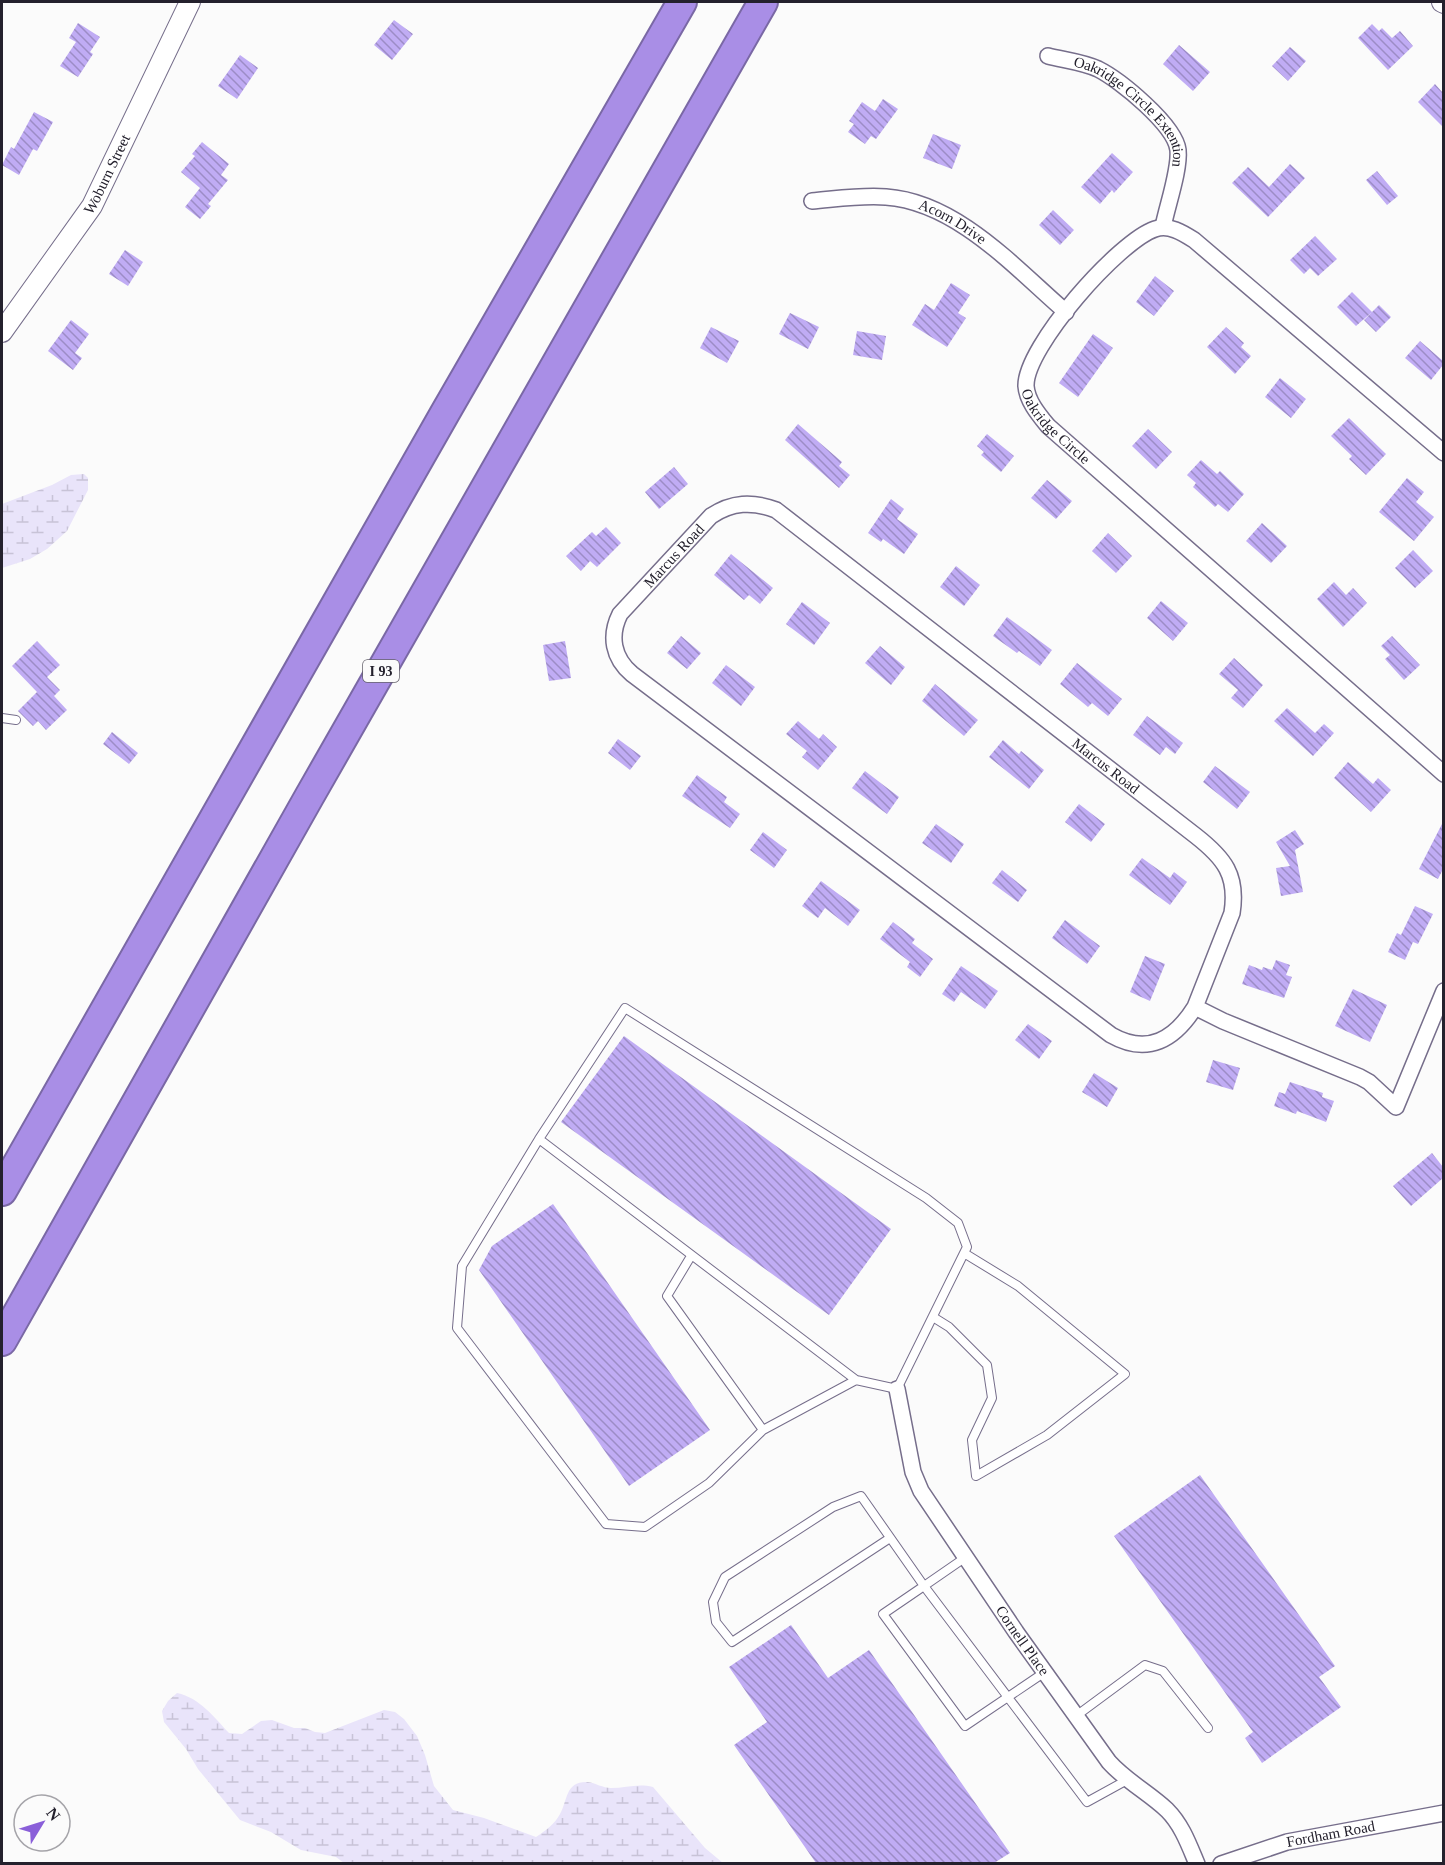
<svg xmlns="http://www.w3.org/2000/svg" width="1445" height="1865" font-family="Georgia,serif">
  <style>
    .wetland { fill: url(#wetland-marsh) }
    .building { fill: url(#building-back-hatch) }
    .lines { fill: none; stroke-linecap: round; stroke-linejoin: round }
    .service-casing { stroke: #766e8b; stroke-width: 10 }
    .minor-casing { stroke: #766e8b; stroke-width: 18 }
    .tertiary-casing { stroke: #766e8b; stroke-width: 22 }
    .motorway-casing { stroke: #7a68a5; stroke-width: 32 }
    .service { stroke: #fff; stroke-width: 8 }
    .minor { stroke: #fff; stroke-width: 15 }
    .tertiary { stroke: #fff; stroke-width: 20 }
    .motorway { stroke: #a98ee6; stroke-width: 28 }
    .labels { text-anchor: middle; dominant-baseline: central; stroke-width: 6; stroke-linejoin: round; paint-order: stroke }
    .shield { fill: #fbfbfb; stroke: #64626b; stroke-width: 1.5 }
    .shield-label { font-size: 14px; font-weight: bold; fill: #24212d }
    .street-label { font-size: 15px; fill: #24212d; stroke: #fbfbfb }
  </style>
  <defs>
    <pattern id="wetland-marsh" width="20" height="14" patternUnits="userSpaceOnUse" patternTransform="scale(1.5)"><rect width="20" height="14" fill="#e9e4fa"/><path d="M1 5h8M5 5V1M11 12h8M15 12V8" fill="none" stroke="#c8c3d7"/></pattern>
    <pattern id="building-back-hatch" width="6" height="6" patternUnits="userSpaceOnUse" patternTransform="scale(1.5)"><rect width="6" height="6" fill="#c0acf4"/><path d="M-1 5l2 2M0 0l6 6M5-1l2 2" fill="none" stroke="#9c8cc6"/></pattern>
  </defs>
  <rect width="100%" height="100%" fill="#fbfbfb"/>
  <path class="wetland" d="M84 474 88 478V490L67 531 47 549 30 559 2 568V504L52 485 71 475Z
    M177 1693C200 1698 214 1717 229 1733L242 1734 261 1721 272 1720 294 1728H305L315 1732 325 1733 384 1710 395 1712 404 1719 417 1736 425 1755 434 1786 453 1810 484 1818 536 1837C545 1831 555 1824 560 1814 568 1800 565 1781 588 1782 595 1783 603 1788 611 1788 626 1788 638 1783 653 1787L705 1848 723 1863H344L336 1857 301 1850 271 1832 240 1820 198 1769 186 1749 164 1722 162 1711 168 1701Z"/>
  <path class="building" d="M394 20 413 34 392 60 374 45Z
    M78 23 100 37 90 52 93 54 78 77 60 66 76 42 69 38Z
    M1372 24 1379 31 1382 28 1392 38 1400 31 1413 46 1388 70 1358 38Z
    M1179 45 1210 72 1193 91 1163 64Z
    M1290 47 1306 61 1288 81 1272 66Z
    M240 55 258 68 237 99 218 86Z
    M1435 84 1443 93V127L1418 102Z
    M883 99 898 109 876 139 871 136 865 144 848 132 854 124 849 121 862 102 875 111Z
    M34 112 53 122 37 151 33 149 19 175 2 165 11 147 14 149Z
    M933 134 961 145 952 169 923 158Z
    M202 142 229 164 221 175 228 180 208 204 211 206 200 219 185 207 200 188 181 172 195 156 192 154Z
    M1112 153 1133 172 1114 193 1112 190 1100 204 1081 187Z
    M1290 164 1305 178 1268 217 1232 183 1248 167 1269 187Z
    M1377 171 1398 196 1387 205 1366 180Z
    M1053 210 1074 230 1060 245 1039 225Z
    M1315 236 1337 259 1318 276 1310 268 1304 274 1290 260Z
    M125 250 143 262 128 286 109 274Z
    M1155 276 1174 291 1154 316 1136 302Z
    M951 283 970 295 958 313 966 318 947 347 912 325 925 304 934 310Z
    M1352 292 1372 312 1356 326 1337 307Z
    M1379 305 1391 317 1376 332 1364 320Z
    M790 313 819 327 808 349 779 334Z
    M71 320 89 334 75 353 82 358 73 370 48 351Z
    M711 327 739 341 727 363 700 348Z
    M1226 327 1244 343 1241 347 1251 356 1235 374 1207 347Z
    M857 331 886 336 882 360 853 355Z
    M1093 334 1113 348 1078 397 1059 383Z
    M1420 341 1443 361V365L1431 380 1405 358Z
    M1280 378 1306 399 1291 418 1265 397Z
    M1349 418 1386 454 1366 475 1349 459 1352 456 1331 436Z
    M798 424 842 462 839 466 850 475 839 488 785 440Z
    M1148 429 1172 452 1156 469 1132 446Z
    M987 434 1014 456 1001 472 981 455 984 452 977 446Z
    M1201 460 1217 474 1220 471 1244 494 1228 512 1218 504 1215 507 1193 487 1196 483 1187 475Z
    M674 467 688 484 659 509 645 492Z
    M1407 478 1424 492 1416 502 1434 517 1414 541 1379 512Z
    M1047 480 1072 501 1056 519 1031 498Z
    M891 499 904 509 897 519 918 534 904 554 883 539 881 542 868 533Z
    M1262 523 1287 546 1271 563 1246 541Z
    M606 527 621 543 597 567 590 561 581 571 566 556 592 532 596 536Z
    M1108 533 1132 556 1116 573 1092 551Z
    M1413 550 1433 571 1415 588 1395 568Z
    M731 554 773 588 760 604 749 595 744 600 714 575Z
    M956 566 980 585 964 606 940 587Z
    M1334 582 1346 595 1353 588 1367 603 1343 627 1317 599Z
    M1161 601 1188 623 1173 641 1147 618Z
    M802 602 830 623 814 645 786 624Z
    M1007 617 1052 650 1040 666 1019 651 1017 653 993 636Z
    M681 636 701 653 687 669 667 653Z
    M1392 636 1420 665 1404 680 1385 659 1390 655 1381 646Z
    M37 641 60 665 47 677 60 690 54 696 67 710 46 730 38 721 33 726 18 711 37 692 12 666Z
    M565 641 571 678 549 681 543 645Z
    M880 646 905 667 891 685 865 663Z
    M1234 658 1263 685 1243 708 1231 698 1238 690 1219 674Z
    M1077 663 1122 699 1108 716 1092 703 1088 707 1060 684Z
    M726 665 755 687 741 706 712 683Z
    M935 684 978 720 964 736 922 701Z
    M1287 708 1315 733 1324 724 1334 733 1313 756 1274 721Z
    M1147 716 1183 743 1175 754 1166 747 1160 755 1133 735Z
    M798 721 819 739 823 734 837 747 818 770 802 757 807 751 786 734Z
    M112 732 138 753 129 764 103 744Z
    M618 739 641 756 630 770 608 753Z
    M1003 740 1019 754 1021 751 1044 770 1029 789 989 757Z
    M1348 762 1373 784 1378 778 1391 790 1371 812 1334 778Z
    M1215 766 1250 792 1237 809 1203 782Z
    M865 771 899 797 887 814 852 788Z
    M697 775 727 797 724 802 740 814 730 828 682 796Z
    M1079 804 1105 824 1091 842 1065 822Z
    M1443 822V869L1438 879 1419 869Z
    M936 824 964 844 951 863 922 843Z
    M1295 830 1304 844 1295 850 1303 892 1281 896 1276 868 1290 866 1276 842Z
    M763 832 787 850 774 868 750 850Z
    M1142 858 1170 878 1174 872 1187 882 1170 905 1129 875Z
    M1002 870 1027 890 1018 902 992 883Z
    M821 881 860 910 848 926 825 908 818 918 802 906Z
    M1415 906 1433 914 1418 944 1413 942 1405 960 1388 952 1397 933 1401 935Z
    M1065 920 1100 946 1087 964 1052 938Z
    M893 922 915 939 912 943 933 959 920 977 907 967 910 962 880 939Z
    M1145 956 1165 964 1150 1001 1130 992Z
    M1276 960 1290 965 1286 975 1292 977 1284 998 1242 984 1249 965 1262 970 1263 967 1272 970Z
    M961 966 998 991 985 1009 961 992 954 1002 942 994Z
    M1353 989 1387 1005 1370 1042 1335 1026Z
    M1028 1024 1052 1041 1039 1059 1015 1040Z
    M624 1036 891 1229 829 1315 561 1122Z
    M1213 1060 1240 1068 1233 1090 1206 1082Z
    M1094 1073 1118 1088 1107 1107 1082 1092Z
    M1290 1082 1323 1093 1322 1097 1334 1101 1326 1122 1297 1111 1296 1114 1274 1106 1279 1092 1285 1094Z
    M1432 1153 1443 1167V1178L1411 1206 1393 1186Z
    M553 1204 710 1430 629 1486 479 1270 492 1246Z
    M1200 1475 1335 1666 1319 1677 1341 1707 1262 1763 1245 1738 1253 1732 1114 1536Z
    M791 1625 828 1678 869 1650 1010 1853 994 1863H816L734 1745 767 1722 729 1667Z"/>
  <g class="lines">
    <defs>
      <path id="service" d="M2 718 16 720
        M625 1008 926 1198 958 1223 967 1247 897 1389 856 1380 539 1139Z
        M539 1139 462 1266 457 1328 606 1524 645 1527 709 1483 763 1430
        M691 1256 667 1296 763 1430 856 1380
        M933 1317 949 1327 987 1365 992 1398 972 1440 976 1476 1047 1435 1125 1374 1018 1286 964 1253
        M890 1538 732 1642 716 1622 713 1602 725 1577 833 1507 861 1496 924 1586 883 1614 965 1726 1045 1672
        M966 1557 924 1586 1087 1802 1127 1780
        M1076 1716 1145 1665 1163 1671 1208 1728"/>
      <g id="minor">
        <path id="s1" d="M1048 56C1064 60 1083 62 1098 69 1120 80 1175 125 1178 150 1180 170 1167 206 1163 227"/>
        <path id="s2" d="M812 201C836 199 861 195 886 197 957 202 1015 268 1066 312"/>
        <path id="s3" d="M1444 453 1194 240C1183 233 1169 224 1155 229 1119 241 1025 347 1026 386 1027 401 1039 415 1048 426L1444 774"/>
        <path id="s4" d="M1195 1007C1175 1039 1148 1056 1111 1035L632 674C613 658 609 636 620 614L711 516C732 502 752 501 776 510L1196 836C1224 858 1238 875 1232 913L1195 1007 1223 1021 1360 1077 1369 1082 1396 1107 1444 991"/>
        <path id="s5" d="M897 1389 913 1472 921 1491 1016 1632 1109 1762C1126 1781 1149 1793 1167 1810 1182 1825 1189 1845 1197 1864"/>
        <path id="s6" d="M1221 1864 1287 1842 1444 1813"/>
      </g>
      <g id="tertiary">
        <path d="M1442 2 1444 3"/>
        <path id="s7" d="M2 332 92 206 190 2"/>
      </g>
      <path id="motorway" d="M2 1191 445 413 682 2
        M2 1341 309 797 763 2"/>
    </defs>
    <use href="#service" class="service-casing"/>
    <use href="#minor" class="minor-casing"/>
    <use href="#tertiary" class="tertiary-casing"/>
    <use href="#motorway" class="motorway-casing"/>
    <use href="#service" class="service"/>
    <use href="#minor" class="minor"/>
    <use href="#tertiary" class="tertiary"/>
    <use href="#motorway" class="motorway"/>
  </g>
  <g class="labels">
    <rect class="shield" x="363" y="660" width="36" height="22" rx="4.5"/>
    <g class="shield-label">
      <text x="381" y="671">I 93</text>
    </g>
    <g class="street-label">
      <text stroke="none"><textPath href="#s1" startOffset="106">Oakridge Circle Extention</textPath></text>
      <text stroke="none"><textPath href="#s7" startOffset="190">Woburn Street</textPath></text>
      <text stroke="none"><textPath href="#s2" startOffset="146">Acorn Drive</textPath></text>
      <text stroke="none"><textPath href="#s3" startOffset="630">Oakridge Circle</textPath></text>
      <text stroke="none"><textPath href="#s4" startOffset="846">Marcus Road</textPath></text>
      <text stroke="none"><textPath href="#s4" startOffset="1386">Marcus Road</textPath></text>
      <text stroke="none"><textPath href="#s5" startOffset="286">Cornell Place</textPath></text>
      <text stroke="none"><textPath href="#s6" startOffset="114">Fordham Road</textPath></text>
    </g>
  </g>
  <rect width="1445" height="1865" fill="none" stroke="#24212d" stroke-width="6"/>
  <g transform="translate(42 1823) rotate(52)"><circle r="28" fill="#fbfbfb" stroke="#a5a4a9" stroke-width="1.5"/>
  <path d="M0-4.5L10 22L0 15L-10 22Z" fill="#8a5fd9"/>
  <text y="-9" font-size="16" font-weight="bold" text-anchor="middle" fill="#24212d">N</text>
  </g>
</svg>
